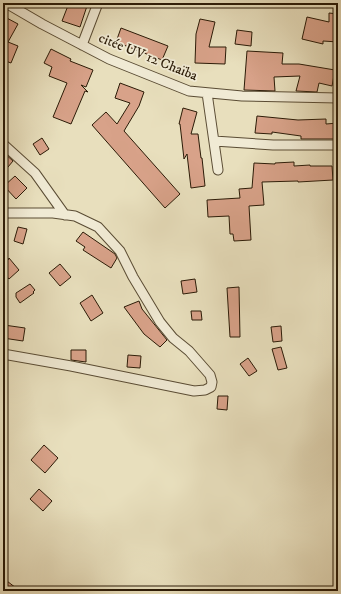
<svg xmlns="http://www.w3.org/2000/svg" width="341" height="594" font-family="'IM FELL DW Pica',serif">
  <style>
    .building { fill: #d8a289; stroke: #2b1b07 }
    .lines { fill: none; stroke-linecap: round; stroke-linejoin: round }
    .minor-casing { stroke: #5a4c34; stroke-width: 11 }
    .minor { stroke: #f0ead4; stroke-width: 9 }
    .labels { text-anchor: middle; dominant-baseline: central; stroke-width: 3.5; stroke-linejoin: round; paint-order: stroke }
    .street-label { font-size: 14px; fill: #2b1b07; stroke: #f0ead4 }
  </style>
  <rect width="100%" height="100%" fill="#e8dfbd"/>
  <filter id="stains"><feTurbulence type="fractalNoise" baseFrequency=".005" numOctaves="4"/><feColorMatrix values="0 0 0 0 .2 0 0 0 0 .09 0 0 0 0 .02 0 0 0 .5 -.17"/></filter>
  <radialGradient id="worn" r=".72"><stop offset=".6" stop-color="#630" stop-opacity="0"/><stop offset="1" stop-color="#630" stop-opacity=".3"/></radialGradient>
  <path class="building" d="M69 3H88L80 27 62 21Z
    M329 13 338 14V42L323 41V44L302 39 307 17 329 22Z
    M3 16 18 24 8 42 18 46 11 63 3 60Z
    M200 19 215 22 209 47H226L225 64 195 63 196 34Z
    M121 28 168 46 162 60 116 42Z
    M237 30 252 32 251 46 235 44Z
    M51 49 71 59 70 61 93 70 86 87 81 85 88 92 85 91 71 124 53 117 67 83 49 76 52 67 44 63Z
    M247 51 283 53 282 64H299L335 70 332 86 319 83 317 92 296 91 300 76 274 77 275 91 244 90Z
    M120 83 144 92 139 106 124 131 180 194 165 208 92 125 106 112 117 124 130 103 115 98Z
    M183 108 197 112 191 134H198L201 158H202L205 186 191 188 187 154 184 159 180 124H179Z
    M257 116 298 120 326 119V124L338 123V139H301V136L272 132V134L255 133Z
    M42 138 49 149 40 155 33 144Z
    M3 152 13 161 3 173Z
    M294 162V166L310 165V166H332L333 180 298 182V181L262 182 264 205 249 206 251 240 234 241 233 234H230L229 216 208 217 207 200 240 198 239 189 252 188 254 163 275 164V163Z
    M15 176 27 188 16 199 4 186Z
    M18 227 27 229 23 244 14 241Z
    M83 232 115 254 117 258 111 268 83 250 85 247 76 241Z
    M3 255 8 260 9 258 19 270 9 279 3 272Z
    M60 264 71 277 60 286 49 273Z
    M195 279 197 292 183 294 181 281Z
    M30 284 35 290 33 292 34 293 20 303 16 297V293Z
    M239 287 240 337H230L227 288Z
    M92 295 103 313 91 321 80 303Z
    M139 301 142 309 167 340 160 347 144 334 124 307Z
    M191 311H201L202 320H192Z
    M4 325 25 328 23 341 3 338Z
    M281 326 282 341 273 342 271 327Z
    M281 347 287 368 278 370 272 349Z
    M71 350H86V362L71 360Z
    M128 355 141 356 140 368 127 367Z
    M248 358 257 371 249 376 240 364Z
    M218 396H228L227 410 217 409Z
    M44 445 58 458 45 473 31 460Z
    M39 489 52 501 43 511 30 499Z
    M3 578 20 591H3Z"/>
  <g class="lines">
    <defs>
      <path id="minor" d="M6 3 42 24 109 59 189 91 242 96 338 98
        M82 45 98 3
        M207 93 218 170
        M214 141 273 145H338
        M3 144 35 173 65 215
        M3 213H53L75 216 98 227 120 251 133 277 160 322 173 338 189 351 210 375 212 382 211 387 205 390 194 391 71 366 3 354"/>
    </defs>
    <use href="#minor" class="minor-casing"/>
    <use href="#minor" class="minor"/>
  </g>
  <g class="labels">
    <g class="street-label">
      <text transform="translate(148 57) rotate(22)">citée UV 12 Chaïba</text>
    </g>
  </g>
  <rect width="341" height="594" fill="none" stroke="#e8dfbd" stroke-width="16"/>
  <rect x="4" y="4" width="333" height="586" fill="none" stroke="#2b1b07" stroke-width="2"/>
  <rect x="8" y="8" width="325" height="578" fill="none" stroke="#2b1b07"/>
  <rect width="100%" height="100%" filter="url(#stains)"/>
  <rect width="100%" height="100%" fill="url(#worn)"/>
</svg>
